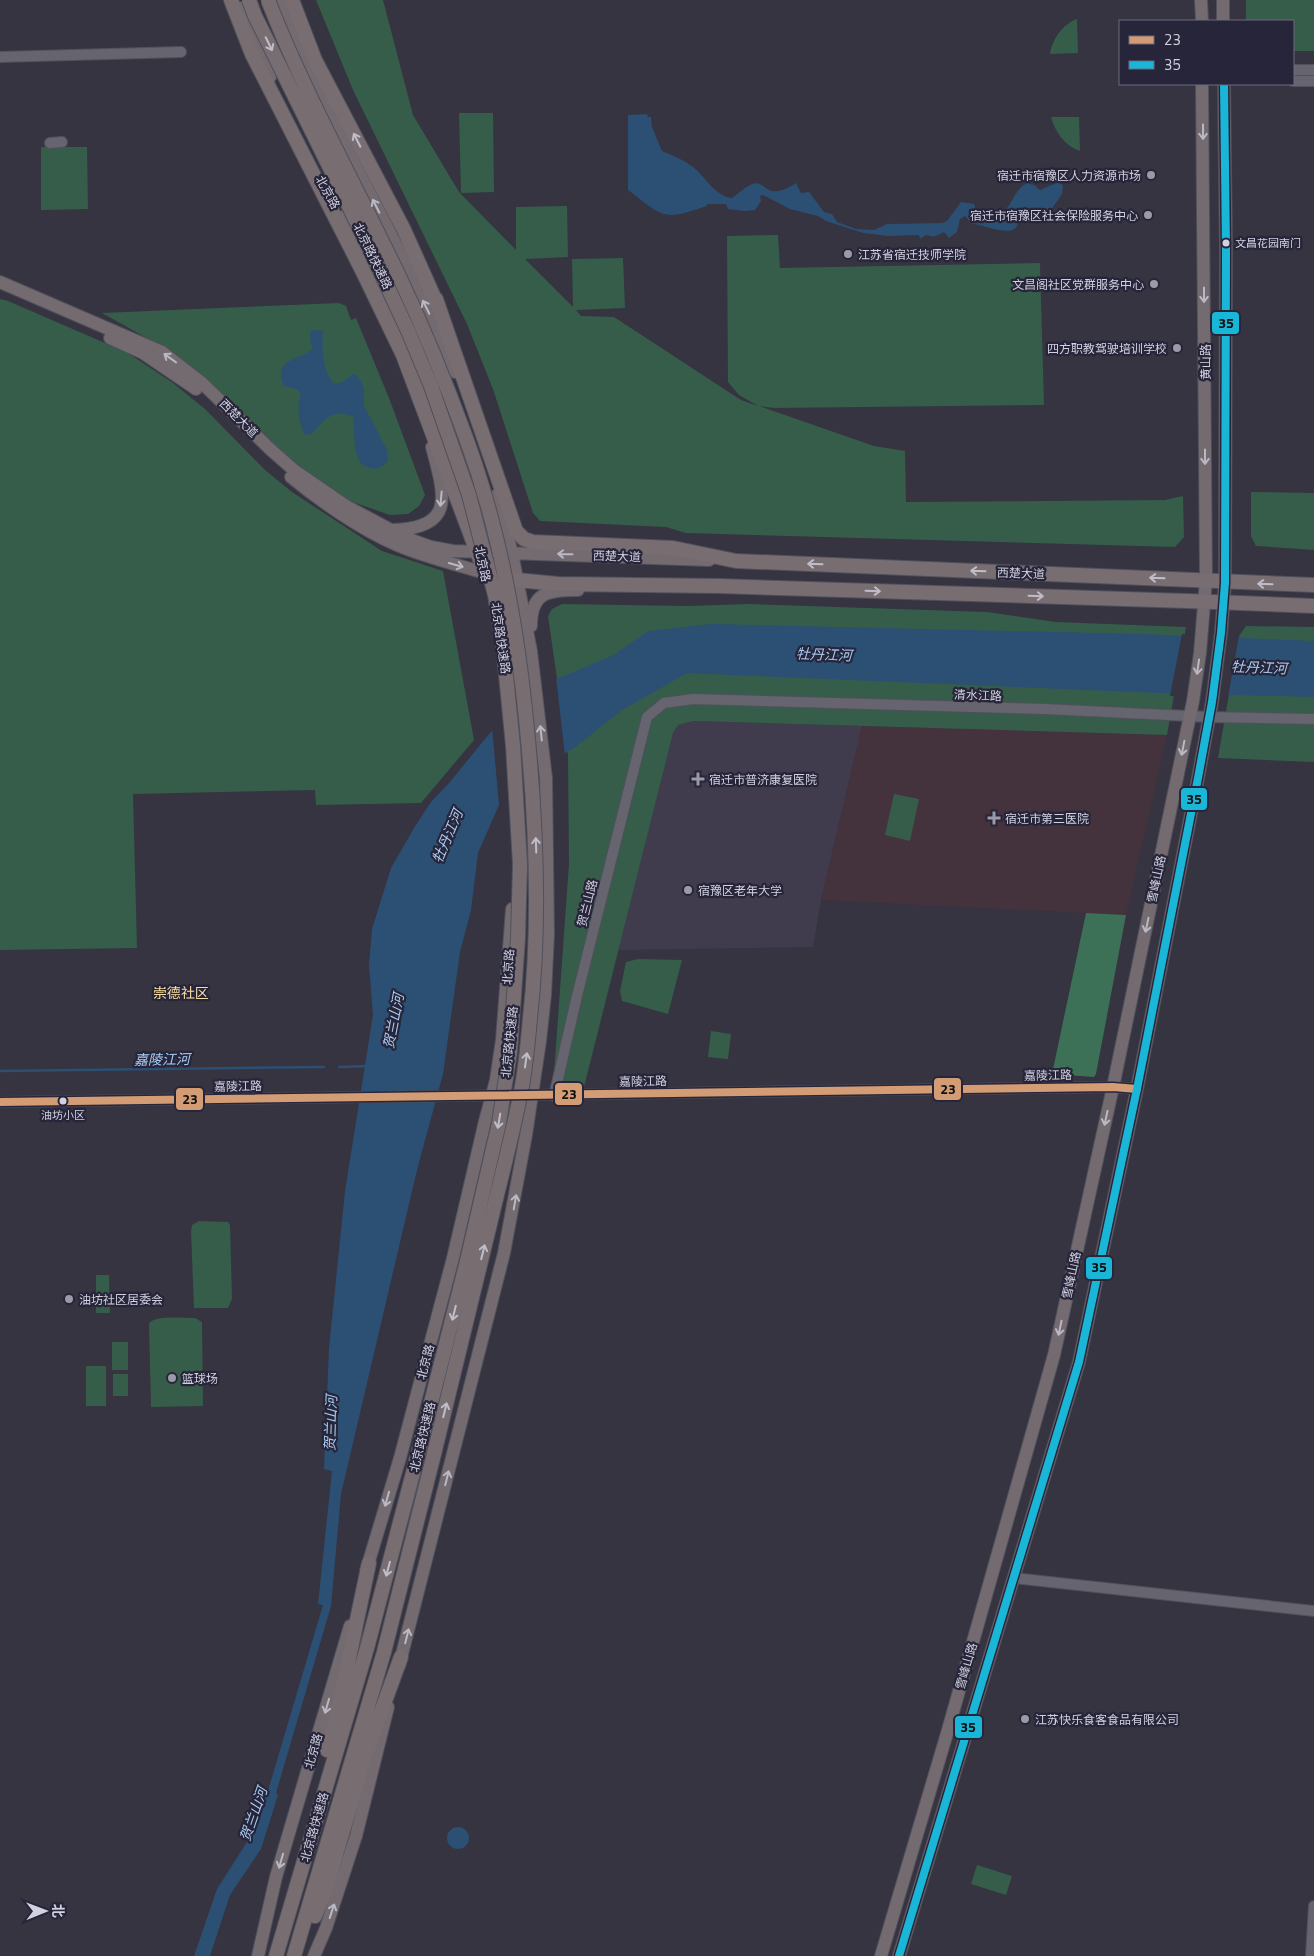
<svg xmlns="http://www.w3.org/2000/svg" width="1314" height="1956" font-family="'Titillium Web','Noto Sans SC',sans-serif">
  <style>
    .commercial { fill: #403c4d }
    .medical { fill: #44333d }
    .green { fill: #355d4a }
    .forest { fill: #3c7057 }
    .water { fill: #2c4f74 }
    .pier { fill: #353440 }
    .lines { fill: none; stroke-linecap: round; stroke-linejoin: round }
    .stream { stroke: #2c4f74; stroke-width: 2.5 }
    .minor-casing { stroke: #51505b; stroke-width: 12 }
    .major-casing { stroke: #51505b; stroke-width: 14 }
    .highway-casing { stroke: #51505b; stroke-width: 16 }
    .minor { stroke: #66646e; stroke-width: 10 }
    .major { stroke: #736b70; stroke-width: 12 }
    .highway { stroke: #786e72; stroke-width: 14 }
    .highway-bridge-casing { stroke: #51505b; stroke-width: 16; stroke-linecap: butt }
    .highway-bridge { stroke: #786e72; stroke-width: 14 }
    .bus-1-casing { stroke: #27253a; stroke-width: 11 }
    .bus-2-casing { stroke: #27253a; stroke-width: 11 }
    .bus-1 { stroke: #d39c74; stroke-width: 8 }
    .bus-2 { stroke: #1ab6d8; stroke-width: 8 }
    .oneway { stroke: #c0bdca }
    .oneway2 { stroke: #bab8c4 }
    .poi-dot { fill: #9b9aa8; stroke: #27253a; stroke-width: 2 }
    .bus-dot { fill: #d2d1e0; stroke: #27253a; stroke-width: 2 }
    .labels { text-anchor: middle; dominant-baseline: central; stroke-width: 4.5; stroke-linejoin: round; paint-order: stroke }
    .bus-label { font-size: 11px; fill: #d2d1e0; stroke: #27253a; text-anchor: start }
    .poi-label { font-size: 12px; fill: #d2d1e0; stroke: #27253a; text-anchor: start }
    .street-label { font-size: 12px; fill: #d2d1e0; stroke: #27253a }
    .water-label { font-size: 14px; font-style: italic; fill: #aacdf3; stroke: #27253a }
    .neighbourhood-label { font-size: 14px; fill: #fadfa5; stroke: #27253a }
    .line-badge { stroke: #27253a; stroke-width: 2 }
    .pale-badge-label { font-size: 14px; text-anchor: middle; font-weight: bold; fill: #111 }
  </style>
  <rect width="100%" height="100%" fill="#353440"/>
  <path class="commercial" d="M693 721 862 726 821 900 813 947 618 950 673 733 678 725Z"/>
  <path class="medical" d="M862 726 1167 735 1126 915 821 900Z"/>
  <path class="green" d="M316 0H383L413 115 459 192 516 250V207L567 206 568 257 525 259 573 307 572 259 623 258 625 308 576 310 581 316 614 317 741 400 758 406 739 395 728 382 727 236 778 235 780 268 1040 263 1044 405 774 408 759 406 874 446 905 451 906 502 1165 500 1183 496 1184 537 1175 547 686 533 666 527 540 521 533 513 493 389 467 324 353 90Z
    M1246 0H1314V51H1293V21H1246Z
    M1077 19 1078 53 1050 54C1052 39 1063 24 1077 19Z
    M459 113H493L494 192 461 193Z
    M1051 117H1079L1080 151C1065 146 1055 132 1051 117Z
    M41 147H87L88 209 41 210Z
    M0 299 8 301 128 353 173 383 205 409 265 470 292 492 382 551 443 571 474 740 421 803 316 805 315 790 133 794 137 948 0 950Z
    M339 303 346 306 351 320 356 318 389 398 425 495 419 506 408 514 390 515 347 500 329 490 271 442 194 369 145 337 102 313Z
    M1251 492 1314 493V550L1256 546 1251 536Z
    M562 604 687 606 749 604 987 612 1056 622 1186 627 1167 735 693 721 678 725 673 733 583 1091H564L555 1082 554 1073 569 864 568 755 548 616 552 609Z
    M1246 626 1314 627V762L1218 758 1239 636Z
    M894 794 919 799 910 841 885 835Z
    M638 959 682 960 668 1014 622 1001 620 991 626 962Z
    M711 1031 731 1034 728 1059 708 1057Z
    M199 1221 228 1222 230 1225 232 1299 228 1308H194L191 1232 192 1225Z
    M96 1275H109L110 1313H96Z
    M195 1318 202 1322 203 1406 151 1407 149 1323C156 1315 184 1318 195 1318Z
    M112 1342H128V1370H112Z
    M86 1366H106V1406H86Z
    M113 1374H128V1396H113Z
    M977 1865 1012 1876 1006 1895 971 1884Z"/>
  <path class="forest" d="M1086 913 1126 915 1096 1074 1094 1077 1052 1074Z"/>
  <path class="water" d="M647 114 648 117H651L652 127 662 151C671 155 682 159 690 165 705 174 713 196 732 198 738 194 745 187 752 184 760 181 764 188 769 190 778 194 788 188 796 183L801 193 809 192 824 212 832 214 837 222 856 229 874 230 887 224 942 223 947 221 961 202 974 204 976 210 987 209 993 213 1000 215C1012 207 1014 189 1027 183L1034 185 1040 190 1059 182 1063 186 1062 194 1049 213C1038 214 1037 207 1022 212L1018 218C1020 243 985 224 972 224L965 216 960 219 957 232 949 238 944 232C936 236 936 238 926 235L920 239 919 235 888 236 863 233 826 221 818 216 790 209 763 195 760 196 761 201 755 210 745 211 728 209 726 204H707V206C662 221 665 218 628 190V115Z
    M311 330 323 331C322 349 322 370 334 384L343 382 353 374 358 376 364 389V406L387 450 388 461C383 466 379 470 371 468 350 465 356 432 353 416 329 409 327 419 311 434L305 435C299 421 296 409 301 394L297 389 284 386C272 359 298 361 313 349L310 339Z
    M711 624 1141 634 1314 641V697L1160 693 687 673 622 710 575 747 526 779 499 805 478 853 471 910 460 952 443 1074 417 1170 341 1494 331 1606 276 1793 278 1795 261 1849 230 1895 210 1956H194L217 1889 247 1842 267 1794 323 1605 318 1604 332 1471 324 1469 329 1348 345 1191 373 1015 369 965 372 929 391 868 414 828 431 802 449 783 494 728 552 681 614 655 648 631Z
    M447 1838a11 11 0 1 1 22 0a11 11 0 1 1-22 0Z"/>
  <path class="pier" d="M1182 634 1239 636 1228 697 1170 696Z
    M556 677 565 756 527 781 511 797 499 805 492 727Z"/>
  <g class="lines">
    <path class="stream" d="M339 1067 368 1066
      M0 1071 324 1067"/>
    <defs>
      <path id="minor" d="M0 57 181 52
        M1293 70H1314
        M1293 81H1314
        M50 143 62 142
        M554 1096 577 996 647 717 664 703 693 699 1045 709 1209 717 1314 719
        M0 1102 1113 1087 1137 1089
        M1013 1578 1314 1611
        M1311 1956 1314 1906"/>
      <path id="major" d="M279 0C328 128 404 245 455 372
        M1201 0 1202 21
        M1223 0V21
        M241 8 270 77
        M342 217 378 283 435 417
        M0 282 162 352 202 383 271 450 295 471 346 506 406 538 431 547 453 551 709 560
        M110 338 143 353 196 389
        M291 477C320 501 362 530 397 545 425 557 455 564 485 573
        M393 530C457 528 444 494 432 447
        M531 626C531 592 548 590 578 590
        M366 1571 400 1458 453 1258 485 1121 496 1080 502 1040 512 909
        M399 1666 504 1253 526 1135 540 1041 545 995 548 934 546 778 531 651 512 553 497 495
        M258 1956 276 1877 350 1626
        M314 1956 326 1928 356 1836 388 1707
        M881 1956 948 1730 1054 1355 1113 1087 1193 701 1200 653 1206 580 1202 84
        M899 1956 1079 1362 1137 1089 1198 778 1212 702 1221 633 1225 583 1226 248 1224 84"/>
      <path id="highway" d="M231 0 252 54 363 272 403 355 485 573 517 580 558 584 719 586 1187 601 1314 606
        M292 0 315 60 404 230 438 306
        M436 299 516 531 524 539 533 542 673 548 736 561 1314 585
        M327 1750 338 1710 369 1563
        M315 1916 325 1892 364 1759 401 1657
        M276 1956 367 1648 418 1454
        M294 1956 384 1652 433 1458"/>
    </defs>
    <use href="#minor" class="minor-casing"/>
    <use href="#major" class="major-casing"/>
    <use href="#highway" class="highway-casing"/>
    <use href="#minor" class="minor"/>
    <use href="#major" class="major"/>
    <use href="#highway" class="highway"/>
    <defs>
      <path id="highway-bridge" d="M249 0 255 16 370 249 408 331 431 386 469 495 495 595 503 645 513 746 520 864 518 938 510 1052 499 1123 467 1261 418 1454
        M268 0C305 95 355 184 399 276 424 329 446 383 466 438 503 539 520 644 529 751 537 841 540 929 530 1018 528 1041 526 1064 522 1086 513 1134 500 1181 489 1228 471 1304 452 1381 433 1458"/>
    </defs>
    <use href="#highway-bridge" class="highway-bridge-casing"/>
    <use href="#highway-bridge" class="highway-bridge"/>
    <defs>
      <path id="bus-1" d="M0 1102 1113 1087 1137 1089"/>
      <path id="bus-2" d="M899 1956 1079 1362 1137 1089 1198 778 1212 702 1221 633 1225 583 1226 248 1224 84"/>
    </defs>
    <use href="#bus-1" class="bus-1-casing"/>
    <use href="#bus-2" class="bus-2-casing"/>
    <use href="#bus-1" class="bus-1"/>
    <use href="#bus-2" class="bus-2"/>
  </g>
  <defs><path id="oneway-shaft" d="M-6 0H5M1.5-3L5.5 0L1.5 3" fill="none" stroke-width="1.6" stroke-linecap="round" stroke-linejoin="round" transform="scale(1.25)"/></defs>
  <g class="oneway">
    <use href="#oneway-shaft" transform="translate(269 44) rotate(64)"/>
    <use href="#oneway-shaft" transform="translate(357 140) rotate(-117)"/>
    <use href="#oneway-shaft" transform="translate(815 564) rotate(-178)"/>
    <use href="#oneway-shaft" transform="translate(978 571) rotate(-178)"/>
    <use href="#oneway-shaft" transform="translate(1157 578) rotate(-178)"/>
    <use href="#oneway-shaft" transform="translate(1265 584) rotate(-178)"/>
    <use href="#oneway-shaft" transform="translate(873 591) rotate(2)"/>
    <use href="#oneway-shaft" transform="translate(1036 596) rotate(2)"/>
    <use href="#oneway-shaft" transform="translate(536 845) rotate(-92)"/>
    <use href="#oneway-shaft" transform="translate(526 1060) rotate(-82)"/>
    <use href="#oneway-shaft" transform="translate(499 1121) rotate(100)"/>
    <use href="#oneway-shaft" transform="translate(483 1252) rotate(-76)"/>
    <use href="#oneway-shaft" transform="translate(454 1313) rotate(104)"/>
    <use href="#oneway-shaft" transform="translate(445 1410) rotate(-76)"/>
    <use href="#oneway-shaft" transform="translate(388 1569) rotate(105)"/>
  </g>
  <g class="oneway2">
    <use href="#oneway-shaft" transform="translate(1203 132) rotate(90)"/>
    <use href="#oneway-shaft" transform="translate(376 206) rotate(-117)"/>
    <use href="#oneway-shaft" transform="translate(1204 295) rotate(90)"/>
    <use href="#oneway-shaft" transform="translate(426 307) rotate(-116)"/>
    <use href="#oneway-shaft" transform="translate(170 358) rotate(-144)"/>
    <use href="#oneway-shaft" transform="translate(1205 457) rotate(90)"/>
    <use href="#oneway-shaft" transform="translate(441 499) rotate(95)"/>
    <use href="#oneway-shaft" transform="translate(565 554) rotate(-179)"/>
    <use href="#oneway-shaft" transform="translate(456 565) rotate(16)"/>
    <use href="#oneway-shaft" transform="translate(1198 667) rotate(98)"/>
    <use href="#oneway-shaft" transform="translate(541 733) rotate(-96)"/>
    <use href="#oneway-shaft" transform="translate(1183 748) rotate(101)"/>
    <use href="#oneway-shaft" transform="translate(1147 925) rotate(102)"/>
    <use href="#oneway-shaft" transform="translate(1106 1118) rotate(102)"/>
    <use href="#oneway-shaft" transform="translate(515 1202) rotate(-80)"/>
    <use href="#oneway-shaft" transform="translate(1060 1328) rotate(102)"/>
    <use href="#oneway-shaft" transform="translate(447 1478) rotate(-76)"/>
    <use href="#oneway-shaft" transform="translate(387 1499) rotate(106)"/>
    <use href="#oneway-shaft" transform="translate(407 1636) rotate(-76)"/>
    <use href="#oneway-shaft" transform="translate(327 1706) rotate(106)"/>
    <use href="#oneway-shaft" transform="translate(281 1861) rotate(106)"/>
    <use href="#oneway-shaft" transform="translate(332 1911) rotate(-72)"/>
  </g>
  <g class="poi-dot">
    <circle cx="1151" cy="175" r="5"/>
    <circle cx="1148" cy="215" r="5"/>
    <circle cx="848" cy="254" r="5"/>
    <circle cx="1154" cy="284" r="5"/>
    <circle cx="1177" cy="348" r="5"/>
    <path d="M695.5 771.5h5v5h5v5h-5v5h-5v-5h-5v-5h5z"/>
    <path d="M991.5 810.5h5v5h5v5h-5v5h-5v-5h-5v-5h5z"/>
    <circle cx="688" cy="890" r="5"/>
    <circle cx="69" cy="1299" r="5"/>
    <circle cx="172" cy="1378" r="5"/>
    <circle cx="1025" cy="1719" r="5"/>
  </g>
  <g class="bus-dot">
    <circle cx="1226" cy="243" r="4.5"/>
    <circle cx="63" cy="1101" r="4.5"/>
  </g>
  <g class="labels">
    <g class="bus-label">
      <text x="1235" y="243">文昌花园南门</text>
      <text x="63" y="1115" text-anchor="middle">油坊小区</text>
    </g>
    <g class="poi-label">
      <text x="1141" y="175" text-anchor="end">宿迁市宿豫区人力资源市场</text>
      <text x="1138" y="215" text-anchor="end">宿迁市宿豫区社会保险服务中心</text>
      <text x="858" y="254">江苏省宿迁技师学院</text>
      <text x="1144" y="284" text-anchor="end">文昌阁社区党群服务中心</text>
      <text x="1167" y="348" text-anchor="end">四方职教驾驶培训学校</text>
      <text x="709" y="779">宿迁市普济康复医院</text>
      <text x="1005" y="818">宿迁市第三医院</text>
      <text x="698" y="890">宿豫区老年大学</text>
      <text x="79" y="1299">油坊社区居委会</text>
      <text x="182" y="1378">篮球场</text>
      <text x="1035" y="1719">江苏快乐食客食品有限公司</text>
    </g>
    <g class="street-label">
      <text transform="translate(328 192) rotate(61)">北京路</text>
      <text transform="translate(373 256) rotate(64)">北京路快速路</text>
      <text transform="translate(1205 362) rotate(-90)">黄山路</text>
      <text transform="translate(239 418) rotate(45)">西楚大道</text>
      <text transform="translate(617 556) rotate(2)">西楚大道</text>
      <text transform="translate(483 564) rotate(78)">北京路</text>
      <text transform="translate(1021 573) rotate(2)">西楚大道</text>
      <text transform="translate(501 638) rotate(82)">北京路快速路</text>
      <text transform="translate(978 695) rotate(2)">清水江路</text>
      <text transform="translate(1156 879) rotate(-78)">雪峰山路</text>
      <text transform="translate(587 903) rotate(-76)">贺兰山路</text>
      <text transform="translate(508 967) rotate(-86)">北京路</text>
      <text transform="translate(509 1042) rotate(-84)">北京路快速路</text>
      <text transform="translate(1048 1075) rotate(-1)">嘉陵江路</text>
      <text transform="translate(643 1081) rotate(-1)">嘉陵江路</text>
      <text transform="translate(238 1086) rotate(-1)">嘉陵江路</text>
      <text transform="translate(1071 1275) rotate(-78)">雪峰山路</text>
      <text transform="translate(425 1362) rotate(-75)">北京路</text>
      <text transform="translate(422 1437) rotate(-76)">北京路快速路</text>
      <text transform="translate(966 1666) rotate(-74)">雪峰山路</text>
      <text transform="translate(313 1751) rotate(-74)">北京路</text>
      <text transform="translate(314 1827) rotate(-74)">北京路快速路</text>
    </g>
    <g class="water-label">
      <text transform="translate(824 654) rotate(2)">牡丹江河</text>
      <text transform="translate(1259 667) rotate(2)">牡丹江河</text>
      <text transform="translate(447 836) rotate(-67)">牡丹江河</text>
      <text transform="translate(393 1021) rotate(-79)">贺兰山河</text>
      <text transform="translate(162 1059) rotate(-1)">嘉陵江河</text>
      <text transform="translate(330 1423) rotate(-88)">贺兰山河</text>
      <text transform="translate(253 1814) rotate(-71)">贺兰山河</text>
    </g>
    <g class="neighbourhood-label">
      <text x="181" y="992">崇德社区</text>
    </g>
  </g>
  <g class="line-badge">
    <rect x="1211" y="311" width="29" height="24" rx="5" fill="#1ab6d8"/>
    <rect x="1180" y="787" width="28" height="24" rx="5" fill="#1ab6d8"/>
    <rect x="933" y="1077" width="29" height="24" rx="5" fill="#d39c74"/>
    <rect x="554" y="1082" width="29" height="24" rx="5" fill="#d39c74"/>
    <rect x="175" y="1087" width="29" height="24" rx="5" fill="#d39c74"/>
    <rect x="1085" y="1256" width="28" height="24" rx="5" fill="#1ab6d8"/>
    <rect x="954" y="1715" width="29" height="24" rx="5" fill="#1ab6d8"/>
  </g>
  <g class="pale-badge-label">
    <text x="1226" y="328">35</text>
    <text x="1194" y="804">35</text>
    <text x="948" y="1094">23</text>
    <text x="569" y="1099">23</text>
    <text x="190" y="1104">23</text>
    <text x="1099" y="1272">35</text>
    <text x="968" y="1732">35</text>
  </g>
  <rect x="1119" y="20" width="175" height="65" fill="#27253a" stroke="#6b6a7c"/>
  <rect x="1129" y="36" width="25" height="8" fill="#d39c74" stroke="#6b6a7c"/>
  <text x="1164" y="45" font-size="15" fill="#d2d1e0">23</text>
  <rect x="1129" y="61" width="25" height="8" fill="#1ab6d8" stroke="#6b6a7c"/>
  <text x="1164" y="70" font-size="15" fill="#d2d1e0">35</text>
  <g transform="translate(45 1911) rotate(89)" stroke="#27253a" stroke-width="4" paint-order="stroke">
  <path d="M0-4L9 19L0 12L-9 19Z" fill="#d2d1e0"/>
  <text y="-8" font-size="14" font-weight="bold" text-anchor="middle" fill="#d2d1e0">北</text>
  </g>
</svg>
